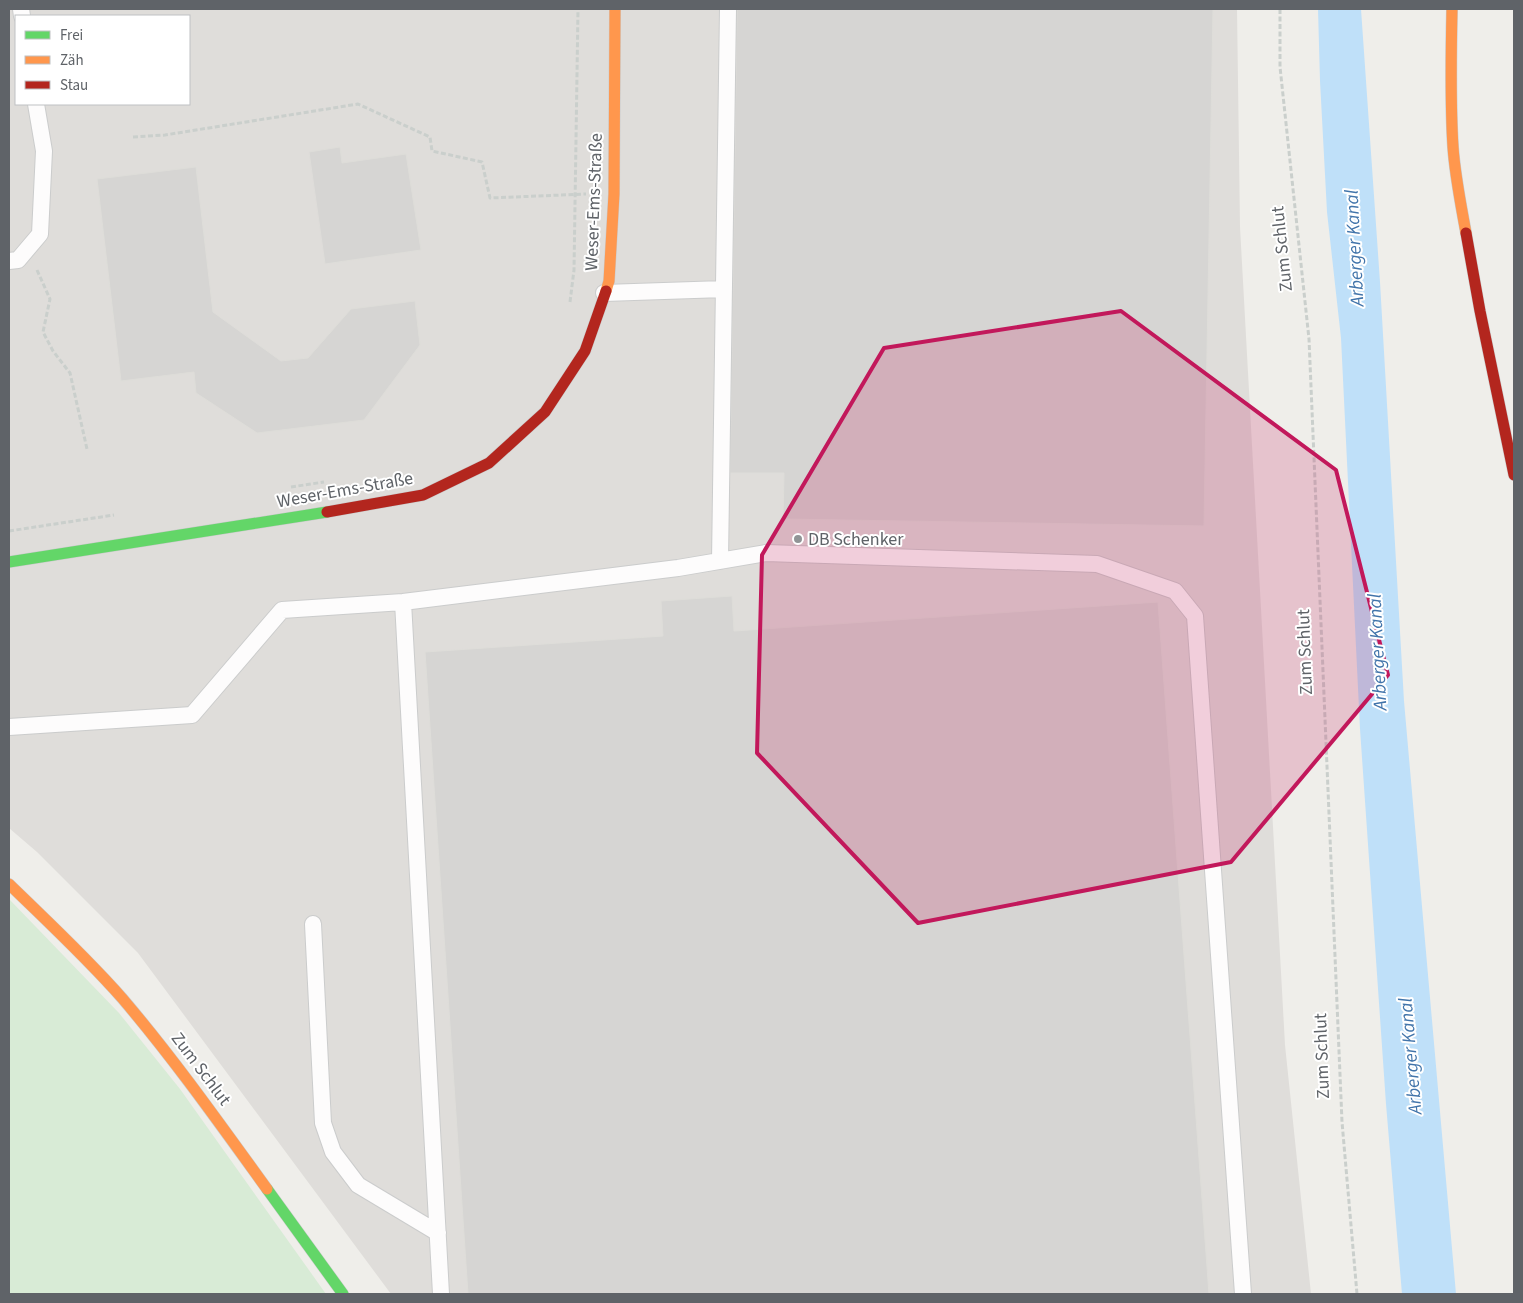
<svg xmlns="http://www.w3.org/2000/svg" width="1523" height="1303" font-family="'Source Sans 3',sans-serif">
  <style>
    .industrial { fill: #dfddda; fill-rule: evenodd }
    .green { fill: #d8ebd6 }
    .water { fill: #bfe0f9 }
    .building { fill: #d6d5d3; stroke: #deddd9 }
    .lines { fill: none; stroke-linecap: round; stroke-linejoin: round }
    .lane-casing { stroke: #cbcccc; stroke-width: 18 }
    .fast-casing { stroke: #cacacb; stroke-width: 12 }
    .slow-casing { stroke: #cacacb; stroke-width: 12 }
    .jam-casing { stroke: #cacacb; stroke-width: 12 }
    .path { stroke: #cacfcc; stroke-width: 3; stroke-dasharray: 5 2.5; stroke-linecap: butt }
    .lane { stroke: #fdfcfc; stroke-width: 16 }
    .fast { stroke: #63d668; stroke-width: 11 }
    .slow { stroke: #ff974d; stroke-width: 11 }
    .jam { stroke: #b3261e; stroke-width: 11 }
    .marked { fill: #c2185b; fill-opacity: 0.2; stroke: #c2185b; stroke-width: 4; stroke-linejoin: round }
    .poi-dot { fill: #919496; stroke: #fff; stroke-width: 2 }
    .labels { text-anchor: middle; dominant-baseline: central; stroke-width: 4; stroke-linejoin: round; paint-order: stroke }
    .street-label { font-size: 18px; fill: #5f6368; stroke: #fff }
    .poi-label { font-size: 18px; fill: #5f6368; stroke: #fff; text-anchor: start }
    .water-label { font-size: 19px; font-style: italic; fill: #4174aa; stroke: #fff }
  </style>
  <rect width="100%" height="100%" fill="#efeeea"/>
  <path class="industrial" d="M9 9H1237L1240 227 1285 1045 1311 1294H391L138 953 37 852 9 828ZM16 16H189V104H16Z"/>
  <path class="green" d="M9 899 119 1013 180 1089 326 1294H9Z"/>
  <path class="water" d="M1318 9H1361L1380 282 1404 701 1456 1294H1402L1386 1104 1360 729 1341 338 1327 212 1320 81Z"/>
  <path class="building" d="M737 9H1213L1204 526 783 519 784 473H730Z
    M340 147 342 163 406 154 421 250 325 264 309 152Z
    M196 167 213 312 281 361 308 358 351 309 415 301 420 345 364 420 257 433 196 393 194 372 121 381 97 179Z
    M732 596 734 631 1158 602 1209 1294H468L425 652 663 636 661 601Z"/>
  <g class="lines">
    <defs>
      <path id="lane" d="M21 9 22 16
        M9 261 18 260 40 234 44 151 36 104
        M604 293 724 289
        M720 561 728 9
        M403 602 441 1294
        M9 727 192 715 282 610 403 602 678 568 766 553 1097 564 1175 591 1195 616 1243 1294
        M313 924 323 1123 333 1152 358 1185 438 1233"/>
      <path id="fast" d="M9 562 327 512
        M267 1189 343 1294"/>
      <path id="slow" d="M1452 9C1451 55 1450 101 1453 147 1455 176 1461 205 1466 233
        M606 291 609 281 614 194 615 9
        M9 884C47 921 87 958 122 998 174 1059 220 1124 267 1189"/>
      <path id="jam" d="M1466 233 1480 311 1514 475
        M327 512 423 495 489 463 545 412 585 351 606 291"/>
    </defs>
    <use href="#lane" class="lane-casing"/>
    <use href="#fast" class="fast-casing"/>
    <use href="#slow" class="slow-casing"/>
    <use href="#jam" class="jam-casing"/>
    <path class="path" d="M1280 9V67L1309 339 1342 1122 1357 1294
      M133 137 165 135 358 104 430 137 432 151 482 162 490 198 586 194
      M37 270 50 299 43 332 53 351 70 373 87 449
      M570 302 574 270 578 9
      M291 487 324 482
      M9 531 114 515"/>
    <use href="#lane" class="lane"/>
    <use href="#fast" class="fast"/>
    <use href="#slow" class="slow"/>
    <use href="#jam" class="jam"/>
  </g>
  <path class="marked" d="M1121 311 1336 470 1388 675 1231 862 918 923 757 753 762 555 884 348Z"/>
  <circle class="poi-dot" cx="798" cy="539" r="5"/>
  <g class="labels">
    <g class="street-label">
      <text transform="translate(594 202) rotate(-88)">Weser-Ems-Straße</text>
      <text transform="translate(1282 249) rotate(-96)">Zum Schlut</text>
      <text transform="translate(345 490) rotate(-10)">Weser-Ems-Straße</text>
      <text transform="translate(1305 652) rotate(-92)">Zum Schlut</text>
      <text transform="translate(1322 1056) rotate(-92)">Zum Schlut</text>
      <text transform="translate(201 1069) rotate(53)">Zum Schlut</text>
    </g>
    <g class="poi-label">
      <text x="808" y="539">DB Schenker</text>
    </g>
    <g class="water-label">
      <text transform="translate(1355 248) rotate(-93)">Arberger Kanal</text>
      <text transform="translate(1378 652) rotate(-93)">Arberger Kanal</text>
      <text transform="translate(1411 1056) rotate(-95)">Arberger Kanal</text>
    </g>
  </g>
  <rect width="1523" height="1303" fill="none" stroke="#5f6368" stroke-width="20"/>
  <rect x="15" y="15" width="175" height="90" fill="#ffffff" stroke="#bfc1c3"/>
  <rect x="25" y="31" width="25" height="8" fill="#63d668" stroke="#bfc1c3"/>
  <text x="60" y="40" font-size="15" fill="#5f6368">Frei</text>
  <rect x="25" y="56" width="25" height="8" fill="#ff974d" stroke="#bfc1c3"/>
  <text x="60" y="65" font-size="15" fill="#5f6368">Zäh</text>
  <rect x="25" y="81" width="25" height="8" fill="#b3261e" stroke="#bfc1c3"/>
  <text x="60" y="90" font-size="15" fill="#5f6368">Stau</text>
</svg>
